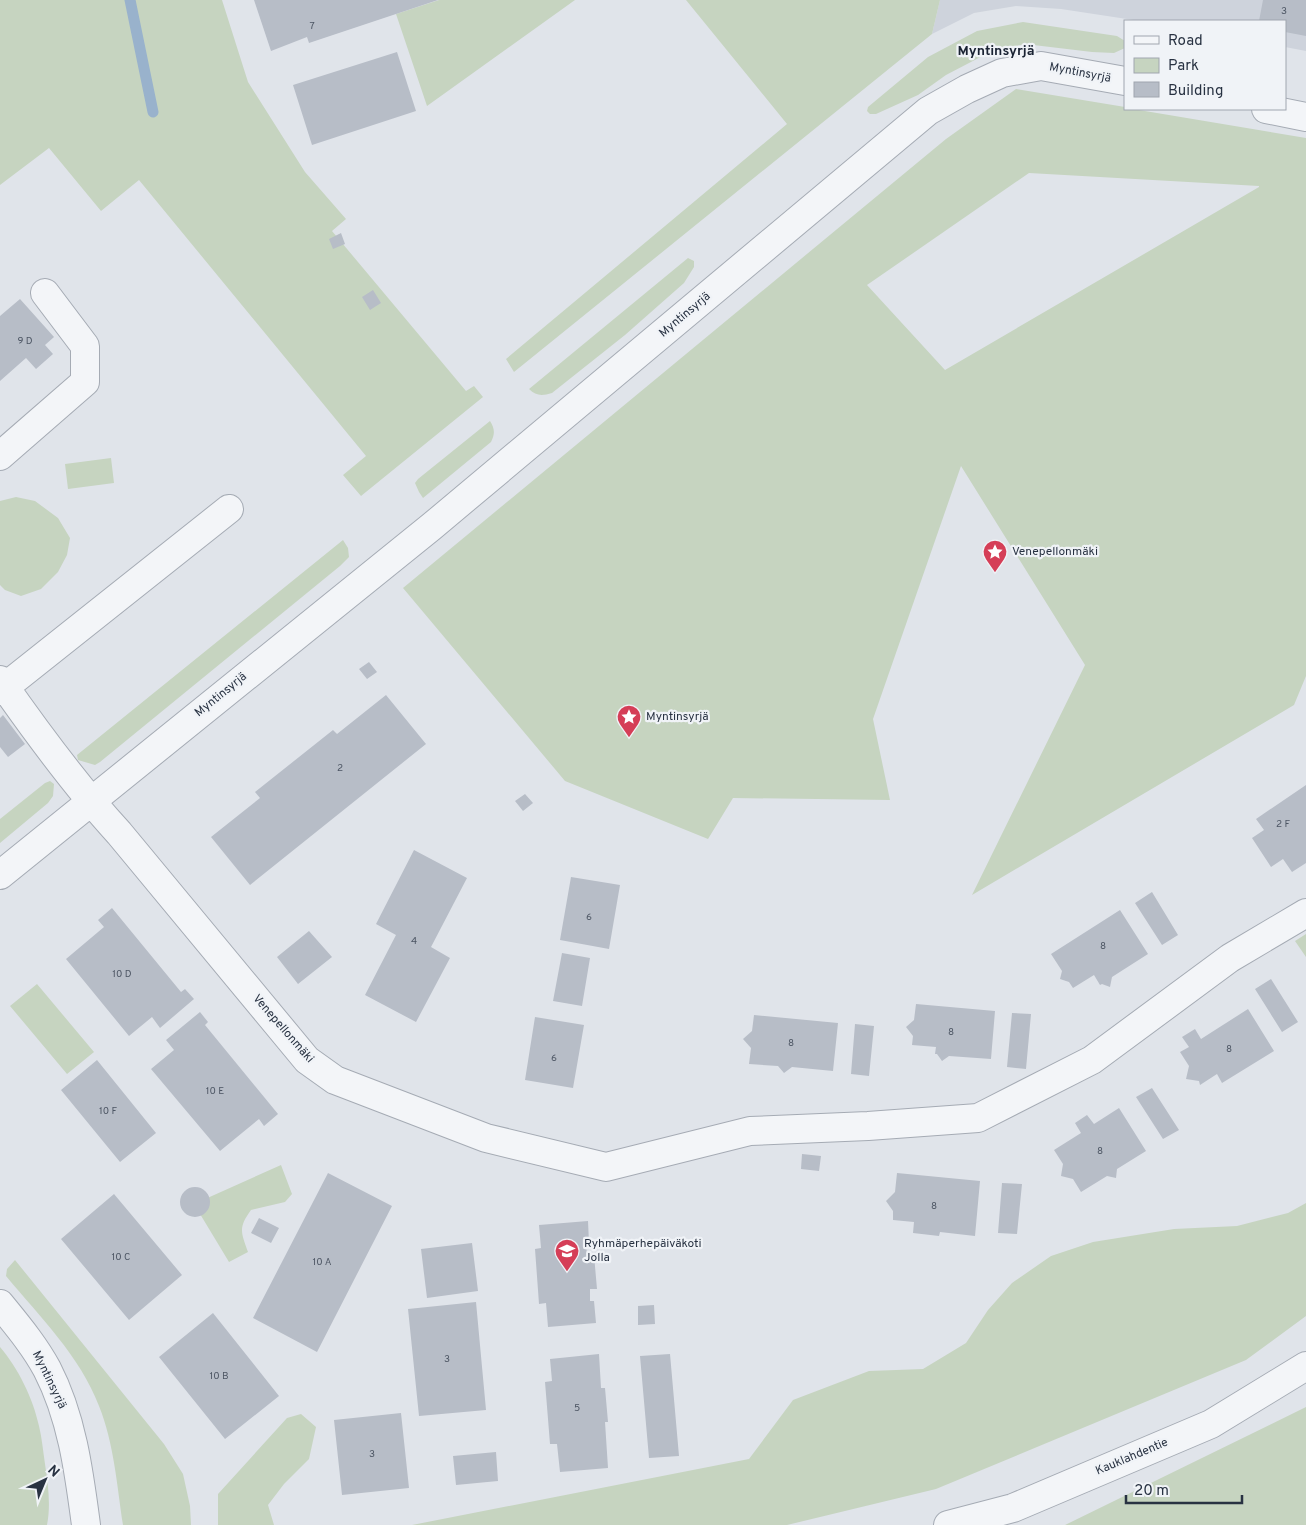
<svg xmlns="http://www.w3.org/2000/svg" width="1306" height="1525" font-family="Overpass,sans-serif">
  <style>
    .built { fill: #ced3dc }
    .green { fill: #c6d4c0; fill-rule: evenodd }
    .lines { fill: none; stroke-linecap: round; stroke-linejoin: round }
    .stream { stroke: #99b2cc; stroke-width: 11 }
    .building { fill: #b7bdc7 }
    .minor-casing { stroke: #a5abb4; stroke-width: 30 }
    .minor { stroke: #f3f5f8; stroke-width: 28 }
    .labels { text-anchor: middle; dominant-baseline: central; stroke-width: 4.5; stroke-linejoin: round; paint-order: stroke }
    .number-label { font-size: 10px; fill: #4c5563 }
    .street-label { font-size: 12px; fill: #283242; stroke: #f0f3f7 }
    .poi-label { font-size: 12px; fill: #283242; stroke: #f0f3f7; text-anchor: start }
    .neighbourhood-label { font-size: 14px; font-weight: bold; fill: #1a2333; stroke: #f0f3f7 }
  </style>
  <rect width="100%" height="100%" fill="#e0e4ea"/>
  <path class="built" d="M940 0H1306V51L1285 47V21H1140L1061 9 1016 6 974 13 932 34Z"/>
  <path class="green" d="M0 0H222L248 82 305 172 346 219 332 231 466 391 474 386 483 397 361 496 343 475 366 456 139 180 101 211 49 148 0 185Z
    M439 0H575L427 106 396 14Z
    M686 0H940L932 34 514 372 506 359 787 124Z
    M1023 22 1117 36 1125 41V48L1114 53 1092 52 1025 44 992 51 946 75 918 95 876 114H870L867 111 868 107 928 57 977 31Z
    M1016 89 1125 107V109H1133L1306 138V676L1294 705 972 895 1085 665 961 466 873 719 890 800 733 798 708 839 565 781 403 588 946 139ZM1029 173 1259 186V187L945 370 867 285Z
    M688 258 694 261V267L684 283 625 335 552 393C542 396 536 396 529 389Z
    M490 421C495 429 495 434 491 442L423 498 419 492 415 483 418 479Z
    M111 458 114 483 68 489 65 464Z
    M16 497 35 501 58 518 70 538 67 555 58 572 41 589 21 596 5 590 0 585V501Z
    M343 540 348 548 349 557 340 566 100 762 95 765 78 760 77 755Z
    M50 781 54 784 53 796 48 803 0 843V819L45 783Z
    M1306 934V957L1295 941Z
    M37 984 94 1052 67 1074 10 1006Z
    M281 1165 292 1194 285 1202 251 1210C238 1228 241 1232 248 1252L229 1262 194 1204Z
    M1306 1203V1316L1246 1360 936 1489 787 1525H412L749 1459 793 1400 869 1371 923 1369 966 1343 988 1310 1012 1283 1051 1256 1093 1242 1174 1229 1237 1226 1288 1213Z
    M15 1260 164 1444 183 1474 190 1506 191 1525H123C117 1486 114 1443 99 1406 80 1356 40 1317 6 1276L7 1269Z
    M0 1347C18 1368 33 1398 39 1426 42 1438 43 1451 45 1464 48 1484 51 1505 47 1525H0Z
    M1306 1407V1525H1065Z
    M301 1414 316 1427 309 1459 284 1484 268 1505 274 1525H218V1494L287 1418Z"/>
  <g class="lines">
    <path class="stream" d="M130 0 153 112"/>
  </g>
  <path class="building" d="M254 0H438L309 43 307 37 271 51Z
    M1263 0H1306V36L1285 32V21H1259Z
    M397 52 416 111 312 145 293 85Z
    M341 233 345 244 333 249 329 239Z
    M373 290 381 303 370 310 362 297Z
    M20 299 54 337 45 345 53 354 36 369 26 358 0 381V316Z
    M369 662 377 672 367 679 359 669Z
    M386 695 426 744 250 885 211 837 260 798 255 792 333 730 337 734Z
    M3 715 25 744 8 757 0 747V718Z
    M1306 785V863L1292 872 1283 859 1271 867 1252 838 1264 830 1256 819Z
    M525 794 533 803 523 811 515 801Z
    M414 850 467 878 431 947 450 958 416 1022 365 995 396 935 376 924Z
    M571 877 620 885 609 949 560 940Z
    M1152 892 1178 935 1162 945 1135 903Z
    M112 908 181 992 185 989 194 999 160 1028 152 1017 129 1036 66 959 104 927 98 920Z
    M1120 910 1148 954 1112 977 1110 987 1102 984 1100 985 1094 975 1073 988 1069 982 1060 979 1062 971 1051 954Z
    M309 931 332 957 298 984 277 957Z
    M562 953 590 958 582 1006 553 1001Z
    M1271 979 1298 1022 1282 1032 1255 989Z
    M916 1004 995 1011 991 1059 949 1056 942 1061 937 1054H935L936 1047 912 1045 913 1036 906 1027 914 1020Z
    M1248 1009 1274 1051 1222 1083 1217 1074 1200 1085 1199 1081 1186 1079 1189 1066 1180 1052 1189 1047 1182 1037 1195 1029 1201 1039Z
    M200 1012 208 1022 205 1025 278 1114 264 1126 259 1119 220 1151 151 1069 174 1050 166 1040Z
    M1012 1013 1031 1014 1026 1069 1007 1067Z
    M754 1015 838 1023 833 1071 792 1067 784 1073 778 1066 749 1064 751 1048 743 1039 752 1031Z
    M535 1017 584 1025 573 1088 525 1080Z
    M855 1024 874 1026 869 1076 851 1074Z
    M97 1060 156 1133 120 1162 61 1090Z
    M1152 1088 1179 1130 1163 1139 1136 1097Z
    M1119 1108 1146 1151 1117 1169 1116 1178 1107 1176 1081 1192 1073 1179 1061 1176 1063 1164 1054 1150 1081 1133 1075 1123 1087 1115 1094 1124Z
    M802 1154 821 1156 819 1171 801 1169Z
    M328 1173 392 1206 317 1352 253 1318Z
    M897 1173 980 1181 975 1236 940 1232 939 1236 913 1233 914 1222 893 1220V1211L886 1201 895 1192Z
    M1002 1183 1022 1184 1017 1234 998 1233Z
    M180 1202a15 15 0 1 1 30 0a15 15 0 1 1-30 0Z
    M114 1194 182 1275 129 1320 61 1239Z
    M259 1218 279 1228 271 1243 251 1233Z
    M588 1221 589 1243H586L587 1255H594L597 1289H590V1301H594L596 1323 548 1327 546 1303 539 1304 538 1290 535 1249 541 1248 539 1225Z
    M472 1243 478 1291 427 1298 421 1249Z
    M476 1302 486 1410 419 1416 408 1309Z
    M654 1305 655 1324 638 1325V1306Z
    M213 1313 279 1396 225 1439 159 1357Z
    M599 1354 601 1388H605L608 1422H605L608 1468 560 1472 557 1444H550L548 1419 545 1382 552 1381 550 1359Z
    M670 1354 679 1456 649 1458 640 1356Z
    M401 1413 409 1488 342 1495 334 1420Z
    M496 1452 498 1481 456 1485 453 1456Z"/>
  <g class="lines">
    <defs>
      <path id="minor" d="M1266 109 1306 117
        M0 456 85 382V346L45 293
        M0 680C37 733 75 785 119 833L307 1060 335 1080 486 1138 606 1167 750 1131 868 1126 978 1118 1092 1060 1230 958 1306 913
        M0 691 229 509
        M0 875 431 527 928 111 967 89 1002 73 1041 66 1125 81
        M0 1304C17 1325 34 1345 47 1369 72 1417 79 1472 86 1525
        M948 1525 1013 1508 1211 1424 1306 1366"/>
    </defs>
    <use href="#minor" class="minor-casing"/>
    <use href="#minor" class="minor"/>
  </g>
  <defs>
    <symbol id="sight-pin" viewBox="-11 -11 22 30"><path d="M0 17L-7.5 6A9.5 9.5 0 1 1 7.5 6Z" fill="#d53e57" stroke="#f0f3f7"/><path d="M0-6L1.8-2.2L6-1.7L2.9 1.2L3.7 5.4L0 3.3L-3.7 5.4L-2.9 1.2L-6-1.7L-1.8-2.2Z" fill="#fff"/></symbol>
    <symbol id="school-pin" viewBox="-11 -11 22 30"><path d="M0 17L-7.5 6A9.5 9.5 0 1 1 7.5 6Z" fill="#d53e57" stroke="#f0f3f7"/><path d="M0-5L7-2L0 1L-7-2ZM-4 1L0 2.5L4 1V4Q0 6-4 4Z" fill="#fff"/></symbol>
  </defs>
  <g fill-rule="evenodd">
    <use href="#sight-pin" x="981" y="538" width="28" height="38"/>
    <use href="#sight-pin" x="615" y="703" width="28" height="38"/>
    <use href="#school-pin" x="553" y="1237" width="28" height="38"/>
  </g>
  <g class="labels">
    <g class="number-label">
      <text x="1284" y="11">3</text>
      <text x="312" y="26">7</text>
      <text x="25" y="341">9 D</text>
      <text x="340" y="768">2</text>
      <text x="1283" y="824">2 F</text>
      <text x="589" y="917">6</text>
      <text x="414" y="941">4</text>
      <text x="1103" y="946">8</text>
      <text x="122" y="974">10 D</text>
      <text x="951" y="1032">8</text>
      <text x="791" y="1043">8</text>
      <text x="1229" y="1049">8</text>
      <text x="554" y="1058">6</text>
      <text x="215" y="1091">10 E</text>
      <text x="108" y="1111">10 F</text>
      <text x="1100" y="1151">8</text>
      <text x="934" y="1206">8</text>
      <text x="121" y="1257">10 C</text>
      <text x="322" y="1262">10 A</text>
      <text x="447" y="1359">3</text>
      <text x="219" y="1376">10 B</text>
      <text x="577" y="1408">5</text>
      <text x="372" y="1454">3</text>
    </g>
    <g class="street-label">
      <text transform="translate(1080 73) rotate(11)">Myntinsyrjä</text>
      <text transform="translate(685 315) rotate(-40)">Myntinsyrjä</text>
      <text transform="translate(221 695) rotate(-39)">Myntinsyrjä</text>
      <text transform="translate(283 1029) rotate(49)">Venepellonmäki</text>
      <text transform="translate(49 1380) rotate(64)">Myntinsyrjä</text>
      <text transform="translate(1132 1457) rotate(-23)">Kauklahdentie</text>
    </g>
    <g class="poi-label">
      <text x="1012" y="552">Venepellonmäki</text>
      <text x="646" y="717">Myntinsyrjä</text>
      <text x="584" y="1244">Ryhmäperhepäiväkoti<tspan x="584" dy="14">Jolla</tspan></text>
    </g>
    <g class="neighbourhood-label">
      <text x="996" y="51">Myntinsyrjä</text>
    </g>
  </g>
  <rect x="1124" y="20" width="162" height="90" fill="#f0f3f7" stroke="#a0a6af"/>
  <rect x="1134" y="36" width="25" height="8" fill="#f3f5f8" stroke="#a0a6af"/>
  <text x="1168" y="45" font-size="15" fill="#283242">Road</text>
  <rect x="1134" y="58" width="25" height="15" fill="#c6d4c0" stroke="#a0a6af"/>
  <text x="1168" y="70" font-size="15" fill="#283242">Park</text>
  <rect x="1134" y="82" width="25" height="15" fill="#b7bdc7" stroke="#a0a6af"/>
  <text x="1168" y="95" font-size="15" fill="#283242">Building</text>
  <g transform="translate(45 1480) rotate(44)" stroke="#f0f3f7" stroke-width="4" paint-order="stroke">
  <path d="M0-4L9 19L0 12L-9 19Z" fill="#283242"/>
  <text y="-8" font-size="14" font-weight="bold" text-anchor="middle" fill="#283242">N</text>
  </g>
  <path d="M1126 1495v8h116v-8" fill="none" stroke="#283242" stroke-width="2.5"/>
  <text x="1134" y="1495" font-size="15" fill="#283242" stroke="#f0f3f7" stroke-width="4" paint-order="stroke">20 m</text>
</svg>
